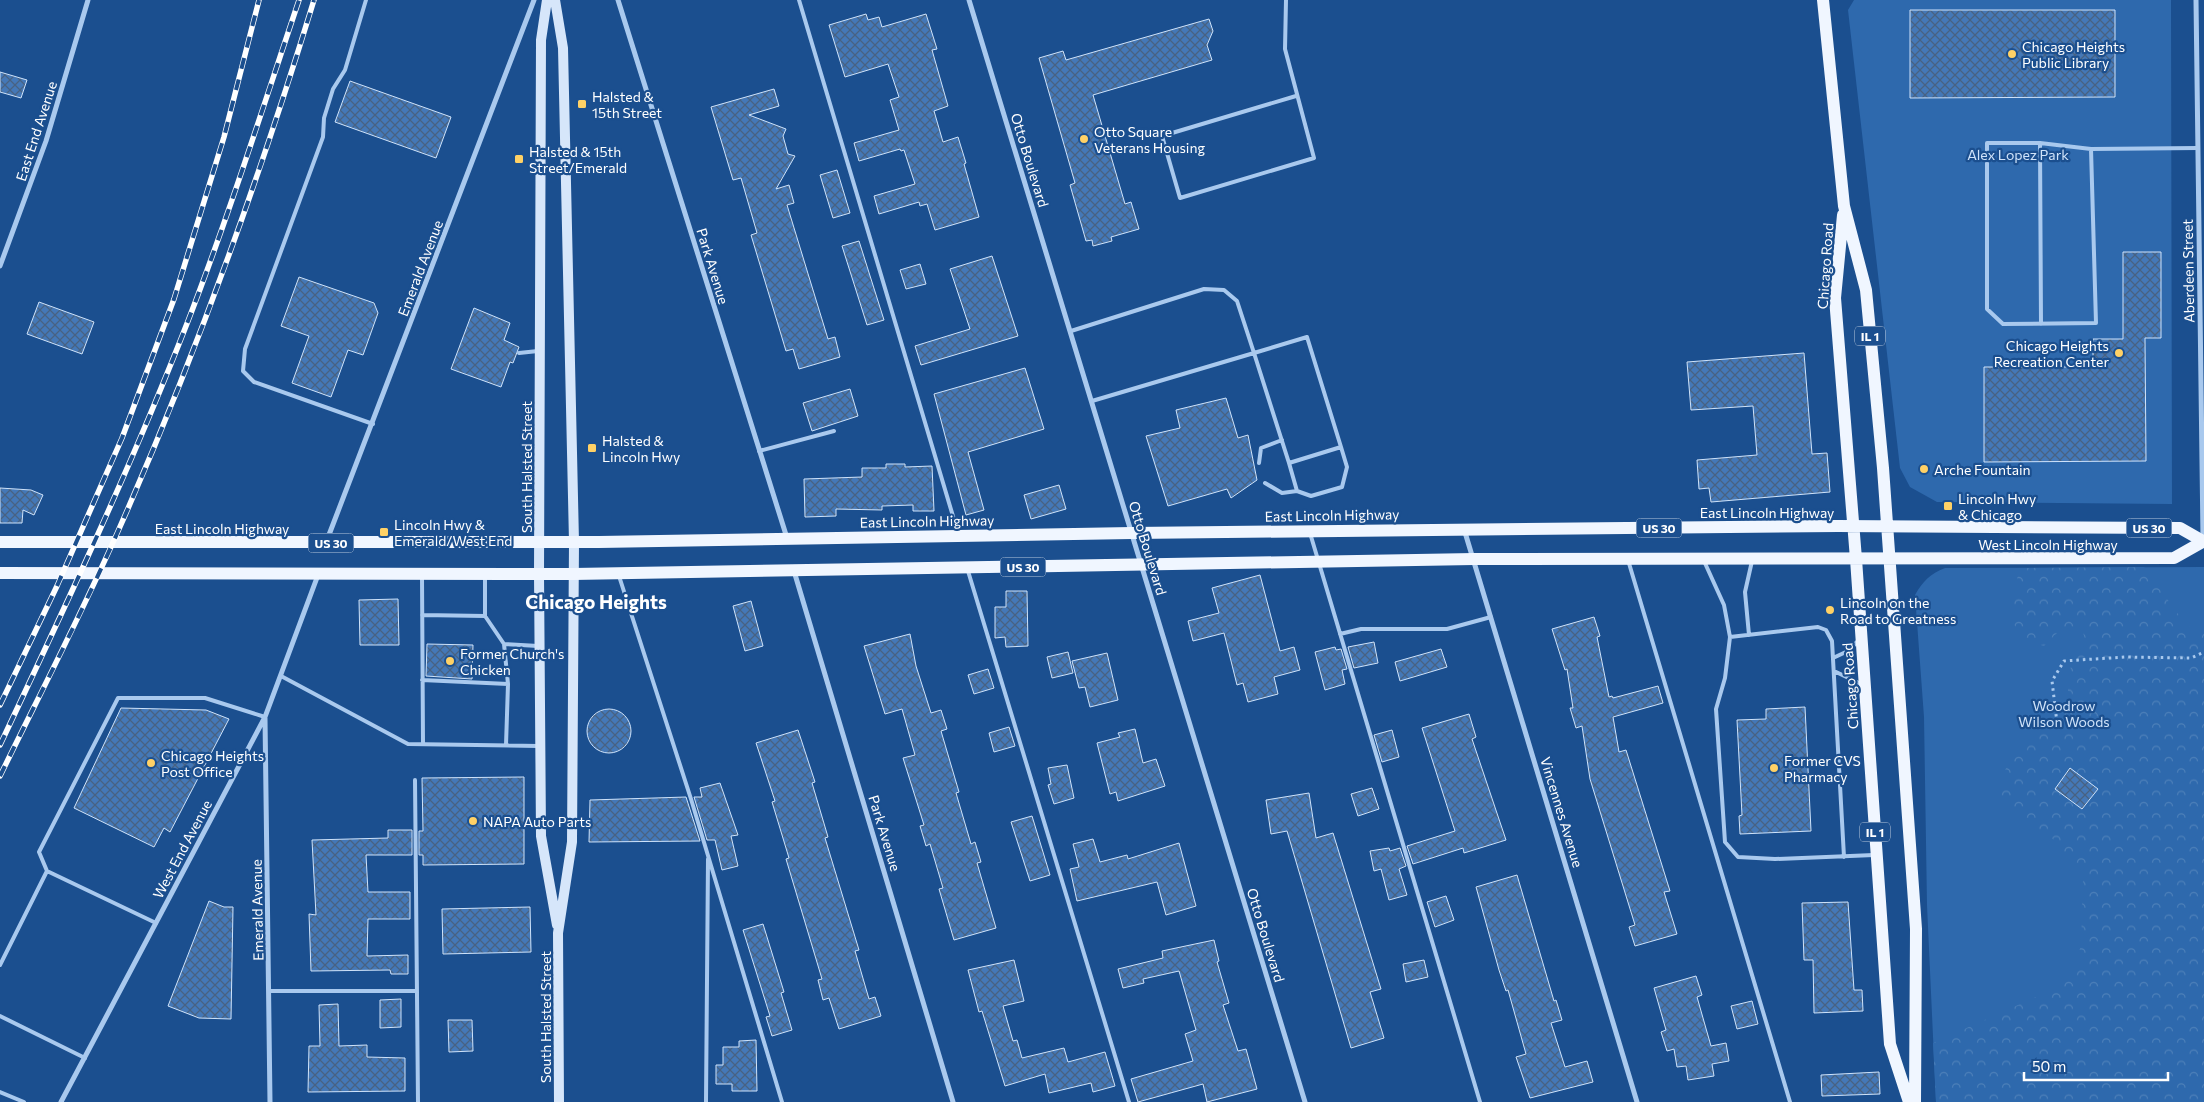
<svg xmlns="http://www.w3.org/2000/svg" width="2204" height="1102" font-family="Commissioner,sans-serif">
  <style>
    .green { fill: #2e69ad }
    .forest { fill: url(#forest-crowns) }
    .building { fill: url(#building-cross-hatch); stroke: #cfe3fa }
    .lines { fill: none; stroke-linecap: round; stroke-linejoin: round }
    .path { stroke: #a9c9ee; stroke-width: 3; stroke-dasharray: 2.5 4; stroke-linecap: butt }
    .lane { stroke: #a9c9ee; stroke-width: 4 }
    .street { stroke: #a9c9ee; stroke-width: 5 }
    .secondary { stroke: #d6e6fa; stroke-width: 10 }
    .primary { stroke: #f0f6ff; stroke-width: 12 }
    .rail-casing { stroke: #fff; stroke-width: 5.5 }
    .rail { stroke: #1b4f8f; stroke-width: 4; stroke-dasharray: 11; stroke-linecap: butt }
    .poi-dot { fill: #ffd166; stroke: #1b4f8f; stroke-width: 2 }
    .labels { text-anchor: middle; dominant-baseline: central; stroke-width: 4.5; stroke-linejoin: round; paint-order: stroke }
    .shield { fill: #1b4f8f; stroke: #bbcadd; stroke-width: 1 }
    .shield-label { font-size: 12px; font-weight: bold; fill: #fff }
    .poi-label { font-size: 14px; fill: #fff; stroke: #1b4f8f; text-anchor: start }
    .street-label { font-size: 14px; fill: #fff; stroke: #1b4f8f }
    .park-label { font-size: 14px; fill: #cfe3fa; stroke: #1b4f8f }
    .district-label { font-size: 19px; font-weight: bold; fill: #fff; stroke: #1b4f8f }
  </style>
  <defs>
    <pattern id="forest-crowns" width="20" height="18" patternUnits="userSpaceOnUse" patternTransform="scale(1.25)"><rect width="20" height="18" fill="#2e69ad"/><path d="M2 6a3 3 0 1 1 6 0M12 15a3 3 0 1 1 6 0" fill="none" stroke="#4d80b9"/></pattern>
    <pattern id="building-cross-hatch" width="8" height="8" patternUnits="userSpaceOnUse" patternTransform="scale(1.25)"><rect width="8" height="8" fill="#4478b7"/><path d="M0 0l8 8M0 8l8-8" fill="none" stroke="#486282"/></pattern>
  </defs>
  <rect width="100%" height="100%" fill="#1b4f8f"/>
  <path class="green" d="M1854 0H2171L2172 504 1937 502 1910 487 1900 468 1848 10Z
    M2204 567V1102H1936L1927 905 1924 717 1915 595C1923 581 1930 574 1945 568Z"/>
  <path class="forest" d="M2144 567 2178 614 2196 634 2204 632V1102H1936L1933 1043 2038 996 2075 970 2081 944 2083 880 2049 834 2017 820 2001 804 1999 783 2009 762 2068 701V681L2074 652 2086 644 2082 628 2063 627 2044 646C2039 644 2030 643 2025 639 2003 622 2014 591 2020 568Z"/>
  <path class="building" d="M1910 10H2115V97L1910 98Z
    M866 14 868 20 879 17 882 27 926 14 937 49 932 50 948 106 934 111 943 142 958 137 966 163 964 164 979 217 935 230 927 204 920 206 919 202 879 214 874 196 915 184 904 150 901 151 900 149 859 161 854 143 899 130 890 100 899 97 888 64 845 77 829 25Z
    M1209 19 1213 31 1207 45 1212 60 1093 95 1125 204 1131 202 1139 229 1111 237 1112 241 1093 246 1092 240 1086 241 1070 185 1075 183 1039 58 1063 51 1066 60Z
    M0 72 27 80 21 98 0 92Z
    M350 81 451 117 436 158 335 122Z
    M774 89 779 106 749 115 786 129 783 136 788 154 795 156 776 189 789 185 794 203 787 205 828 339 835 337 840 357 799 369 793 349 786 351 751 235 757 233 741 178 733 180 711 107Z
    M837 170 850 213 833 218 820 175Z
    M859 241 884 320 867 325 842 246Z
    M2123 252H2161V338H2145L2146 461 1984 462V367H2093V339H2123Z
    M992 256 1018 336 921 365 915 346 970 329 950 269Z
    M920 264 926 284 906 289 900 270Z
    M299 277 374 303 378 313 363 355 348 350 331 397 292 383 309 336 281 326Z
    M39 302 94 322 82 354 27 334Z
    M474 308 510 323 504 340 519 347 513 363 510 362 501 387 451 369Z
    M1804 353 1812 454 1827 453 1830 492 1711 502 1709 488 1699 489 1697 460 1757 455 1753 406 1691 410 1687 362Z
    M1025 368 1044 429 968 452 984 510 966 515 934 394Z
    M850 389 858 416 812 431 803 403Z
    M1226 398 1238 438 1248 435 1257 480 1231 498 1227 489 1168 506 1146 436 1180 428 1176 410Z
    M886 464H905V467L932 466 934 511H913V505L882 506V510L836 509V516L805 517 804 479 862 477V468H886Z
    M1059 485 1066 509 1031 519 1024 495Z
    M0 488 31 490 43 495 34 515 23 510 22 523H0Z
    M1260 575 1280 651 1294 647 1300 670 1274 677 1278 694 1248 702 1243 683 1237 685 1224 633 1193 641 1188 621 1219 613 1212 588Z
    M1006 591H1027L1028 646 1006 647 1005 637 995 638V607H1006Z
    M398 599 399 645H360L359 600Z
    M751 601 763 646 745 651 733 606Z
    M1594 617 1600 636 1597 637 1609 697 1612 696 1613 698 1658 686 1663 703 1613 717 1619 752 1626 750 1670 891 1664 892 1677 934 1635 946 1629 927 1635 925 1590 779 1582 726 1576 728 1570 708H1573L1567 669 1565 670 1552 629Z
    M910 634 916 666 931 713 941 710 947 729 941 731 959 792 956 793 971 844 975 842 981 862 977 863 996 928 954 940 939 889 943 888 930 844 926 846 920 826 924 825 903 758 915 755 902 709 885 714 864 646Z
    M1374 642 1378 663 1354 668 1348 647Z
    M427 644 473 645 472 679 426 676Z
    M1335 647 1336 650 1341 649 1347 669 1342 670 1345 684 1325 690 1315 652Z
    M1441 649 1447 667 1400 681 1395 662Z
    M1068 652 1073 673 1052 678 1047 657Z
    M1107 653 1118 700 1090 707 1085 687 1079 688 1072 661Z
    M988 669 994 688 974 694 968 675Z
    M1805 707 1811 831 1740 834 1739 816 1742 815 1737 720 1766 719V709Z
    M121 708 206 710 229 719 170 832 164 828 154 847 74 808Z
    M587 731a22 22 0 1 1 44 0a22 22 0 1 1-44 0Z
    M1469 714 1476 737 1472 739 1506 840 1464 853 1463 848 1413 864 1407 846 1455 831 1422 728Z
    M1009 727 1015 746 994 752 989 733Z
    M1135 729 1143 763 1156 759 1165 786 1118 801 1116 792 1110 794 1097 743 1120 737 1118 733Z
    M798 730 815 782 812 783 828 837 825 838 859 950 855 951 869 999 875 997 881 1016 839 1029 829 998 823 1000 818 980 822 979 786 859 789 858 772 802 775 801 756 743Z
    M1392 730 1399 757 1382 762 1374 735Z
    M1067 765 1074 798 1054 804 1048 785 1051 784 1048 768Z
    M2070 768 2098 789 2082 809 2055 789Z
    M524 777V864L423 865V855H419V831H423L422 778Z
    M720 783 738 835 731 836 738 866 722 870 715 840H707L694 797H702L700 788Z
    M1372 788 1379 809 1358 816 1351 794Z
    M1309 793 1316 838 1333 833 1381 989 1370 992 1384 1038 1351 1048 1287 831 1271 834 1266 800Z
    M686 797 700 841 589 842 590 800Z
    M1032 816 1050 875 1030 881 1011 822Z
    M388 830H412V855H366L368 892H410V919H368L367 956 408 955V974H391L390 970 311 971 309 914 316 915 312 840 388 838Z
    M1093 839 1100 862 1127 855 1128 859 1179 843 1196 906 1166 915 1157 882 1077 901 1070 869 1079 867 1073 844Z
    M1389 848 1390 851 1400 848 1406 866 1399 869 1407 895 1389 900 1381 869 1374 871 1370 851Z
    M1517 875 1554 1001 1556 1000 1562 1020 1551 1023 1565 1067 1587 1061 1593 1082 1530 1098 1516 1057 1526 1054 1508 990 1506 991 1499 970 1476 887Z
    M1446 896 1454 920 1435 927 1427 902Z
    M209 901 224 907H233L231 1019 199 1018 168 1006Z
    M1848 902 1854 990H1862L1863 1011 1814 1013 1813 960H1804L1802 903Z
    M530 907 531 952 443 954 442 909Z
    M763 924 784 992 781 993 792 1030 772 1036 766 1017 770 1016 743 930Z
    M1214 940 1219 961 1217 962 1229 1003 1223 1005 1238 1051 1246 1049 1257 1089 1207 1102 1203 1084 1138 1102 1131 1079 1193 1061 1185 1034 1196 1030 1179 971 1143 979 1144 983 1123 988 1118 969 1163 958 1162 951Z
    M1014 960 1024 1001 1003 1006 1013 1041 1017 1040 1022 1058 1064 1048 1068 1062 1105 1052 1115 1086 1093 1092 1091 1083 1049 1093 1045 1074 1005 1086 982 1011 979 1012 968 970Z
    M1424 960 1428 977 1406 982 1403 964Z
    M1696 976 1702 995 1697 997 1711 1046 1726 1043 1729 1061 1712 1064 1714 1076 1688 1080 1686 1066 1677 1067 1674 1049 1667 1051 1661 1032 1666 1030 1654 988Z
    M401 999V1027L380 1028V1000Z
    M1752 1001 1758 1024 1737 1029 1731 1006Z
    M338 1004 339 1046 367 1045V1057L405 1058V1091L308 1092 309 1046H320L319 1005Z
    M448 1020H472L473 1051 449 1052Z
    M756 1040 757 1091H732V1084H716V1065H723V1047H739V1041Z
    M1879 1072 1880 1094 1822 1096 1821 1075Z"/>
  <g class="lines">
    <path class="path" d="M2057 723 2052 681 2064 661 2125 657 2191 658 2204 652"/>
    <path class="lane" d="M366 0 345 70 333 89 324 118 323 137 245 349 243 371 254 382 373 424
      M799 0 958 533
      M1286 0 1285 49 1314 158 1180 198 1162 136 1296 96
      M2040 143 2041 324
      M2091 149 2096 323 2003 324 1987 309V143H2040L2091 149 2198 148
      M1071 331 1204 289 1224 290 1237 301 1254 353 1092 401
      M1307 337 1341 447 1289 463 1254 353Z
      M519 353 538 351
      M759 451 834 431
      M1259 463 1261 448 1282 440
      M1289 463 1297 491 1311 496 1342 487 1347 467 1341 447
      M1265 483 1282 493 1297 491
      M1310 533 1480 1102
      M1628 560 1790 1102
      M1704 561 1724 605 1730 637 1725 678 1716 709 1725 842 1738 857 1775 859 1874 855
      M968 571 1129 1102
      M422 576 423 744
      M485 576V616
      M619 576 691 799 782 1102
      M422 615 485 616 504 644
      M1340 634 1361 629H1447L1491 617
      M1749 635 1745 592 1752 561
      M1730 637 1818 627 1826 630 1832 641 1844 857
      M1833 658 1848 651 1858 641
      M1834 671 1861 684
      M281 676 408 744 538 746
      M422 680 508 684
      M506 745 508 684 504 644 538 646
      M415 780 418 1102
      M47 871 156 923
      M0 965 47 871 39 852 118 698H205L265 717
      M269 991H417
      M0 1016 85 1058
      M0 1092 24 1102
      M706 1102 708 859"/>
    <path class="street" d="M618 0 787 538
      M969 0 1305 1102
      M2196 0 2203 538
      M0 266 46 141 88 0
      M1464 529 1637 1102
      M327 540 534 0
      M794 571 953 1102
      M265 718 270 1102
      M61 1102 265 717 318 575"/>
    <path class="secondary" d="M547 0 541 40 539 574 541 836 557 925
      M555 0 563 48 574 542 572 842 558 933 559 1102"/>
    <path class="primary" d="M1823 0 1844 206 1866 290 1883 468 1916 929 1915 1102
      M1843 215 1835 298 1856 559 1890 1044 1909 1102
      M0 542H599L1132 533 1838 526 2180 528 2203 541
      M0 573 573 574 1474 559 2174 558 2204 541"/>
    <defs>
      <path id="rail" d="M0 705 57 586 122 438 174 299 224 137 259 0
        M0 745C66 605 132 465 188 321 229 215 263 107 299 0
        M0 776C40 694 82 613 119 529 195 357 259 180 314 0"/>
    </defs>
    <use href="#rail" class="rail-casing"/>
    <use href="#rail" class="rail"/>
  </g>
  <g class="poi-dot">
    <circle cx="2012" cy="54" r="5"/>
    <rect x="577" y="99" width="10" height="10" rx="2.5"/>
    <circle cx="1084" cy="139" r="5"/>
    <rect x="514" y="154" width="10" height="10" rx="2.5"/>
    <circle cx="2119" cy="353" r="5"/>
    <rect x="587" y="443" width="10" height="10" rx="2.5"/>
    <circle cx="1924" cy="469" r="5"/>
    <rect x="1943" y="501" width="10" height="10" rx="2.5"/>
    <rect x="379" y="527" width="10" height="10" rx="2.5"/>
    <circle cx="1830" cy="610" r="5"/>
    <circle cx="450" cy="661" r="5"/>
    <circle cx="151" cy="763" r="5"/>
    <circle cx="1774" cy="768" r="5"/>
    <circle cx="473" cy="821" r="5"/>
  </g>
  <g class="labels">
    <g class="shield">
      <rect x="1855" y="326.5" width="30" height="19" rx="4"/>
      <rect x="1636.5" y="518.5" width="45" height="19" rx="4"/>
      <rect x="2126.5" y="518.5" width="45" height="19" rx="4"/>
      <rect x="308.5" y="533.5" width="45" height="19" rx="4"/>
      <rect x="1000.5" y="557.5" width="45" height="19" rx="4"/>
      <rect x="1860" y="822.5" width="30" height="19" rx="4"/>
    </g>
    <g class="shield-label">
      <text x="1870" y="336">IL 1</text>
      <text x="1659" y="528">US 30</text>
      <text x="2149" y="528">US 30</text>
      <text x="331" y="543">US 30</text>
      <text x="1023" y="567">US 30</text>
      <text x="1875" y="832">IL 1</text>
    </g>
    <g class="poi-label">
      <text x="2022" y="46">Chicago Heights<tspan x="2022" dy="16">Public Library</tspan></text>
      <text x="592" y="96">Halsted &amp;<tspan x="592" dy="16">15th Street</tspan></text>
      <text x="1094" y="131">Otto Square<tspan x="1094" dy="16">Veterans Housing</tspan></text>
      <text x="529" y="151">Halsted &amp; 15th<tspan x="529" dy="16">Street/Emerald</tspan></text>
      <text x="2109" y="345" text-anchor="end">Chicago Heights<tspan x="2109" dy="16">Recreation Center</tspan></text>
      <text x="602" y="440">Halsted &amp;<tspan x="602" dy="16">Lincoln Hwy</tspan></text>
      <text x="1934" y="469">Arche Fountain</text>
      <text x="1958" y="498">Lincoln Hwy<tspan x="1958" dy="16">&amp; Chicago</tspan></text>
      <text x="394" y="524">Lincoln Hwy &amp;<tspan x="394" dy="16">Emerald/West End</tspan></text>
      <text x="1840" y="602">Lincoln on the<tspan x="1840" dy="16">Road to Greatness</tspan></text>
      <text x="460" y="653">Former Church's<tspan x="460" dy="16">Chicken</tspan></text>
      <text x="161" y="755">Chicago Heights<tspan x="161" dy="16">Post Office</tspan></text>
      <text x="1784" y="760">Former CVS<tspan x="1784" dy="16">Pharmacy</tspan></text>
      <text x="483" y="821">NAPA Auto Parts</text>
    </g>
    <g class="street-label">
      <text transform="translate(36 131) rotate(-72)">East End Avenue</text>
      <text transform="translate(1030 160) rotate(73)">Otto Boulevard</text>
      <text transform="translate(713 266) rotate(73)">Park Avenue</text>
      <text transform="translate(1825 266) rotate(-86)">Chicago Road</text>
      <text transform="translate(420 268) rotate(-69)">Emerald Avenue</text>
      <text transform="translate(2188 271) rotate(-91)">Aberdeen Street</text>
      <text transform="translate(526 467) rotate(-90)">South Halsted Street</text>
      <text x="1767" y="512">East Lincoln Highway</text>
      <text transform="translate(1332 515) rotate(-1)">East Lincoln Highway</text>
      <text transform="translate(927 521) rotate(-1)">East Lincoln Highway</text>
      <text x="222" y="528">East Lincoln Highway</text>
      <text x="2048" y="544">West Lincoln Highway</text>
      <text transform="translate(1148 548) rotate(73)">Otto Boulevard</text>
      <text transform="translate(1850 686) rotate(-94)">Chicago Road</text>
      <text transform="translate(1562 812) rotate(73)">Vincennes Avenue</text>
      <text transform="translate(885 833) rotate(73)">Park Avenue</text>
      <text transform="translate(182 849) rotate(-62)">West End Avenue</text>
      <text transform="translate(257 910) rotate(-91)">Emerald Avenue</text>
      <text transform="translate(1266 935) rotate(73)">Otto Boulevard</text>
      <text transform="translate(545 1017) rotate(-90)">South Halsted Street</text>
    </g>
    <g class="park-label">
      <text x="2018" y="154">Alex Lopez Park</text>
      <text x="2064" y="705">Woodrow<tspan x="2064" dy="16">Wilson Woods</tspan></text>
    </g>
    <g class="district-label">
      <text x="596" y="601">Chicago Heights</text>
    </g>
  </g>
  <path d="M2024 1072v8h144v-8" fill="none" stroke="#ffffff" stroke-width="2.5"/>
  <text x="2032" y="1072" font-size="15" fill="#ffffff" stroke="#1b4f8f" stroke-width="4" paint-order="stroke">50 m</text>
</svg>
